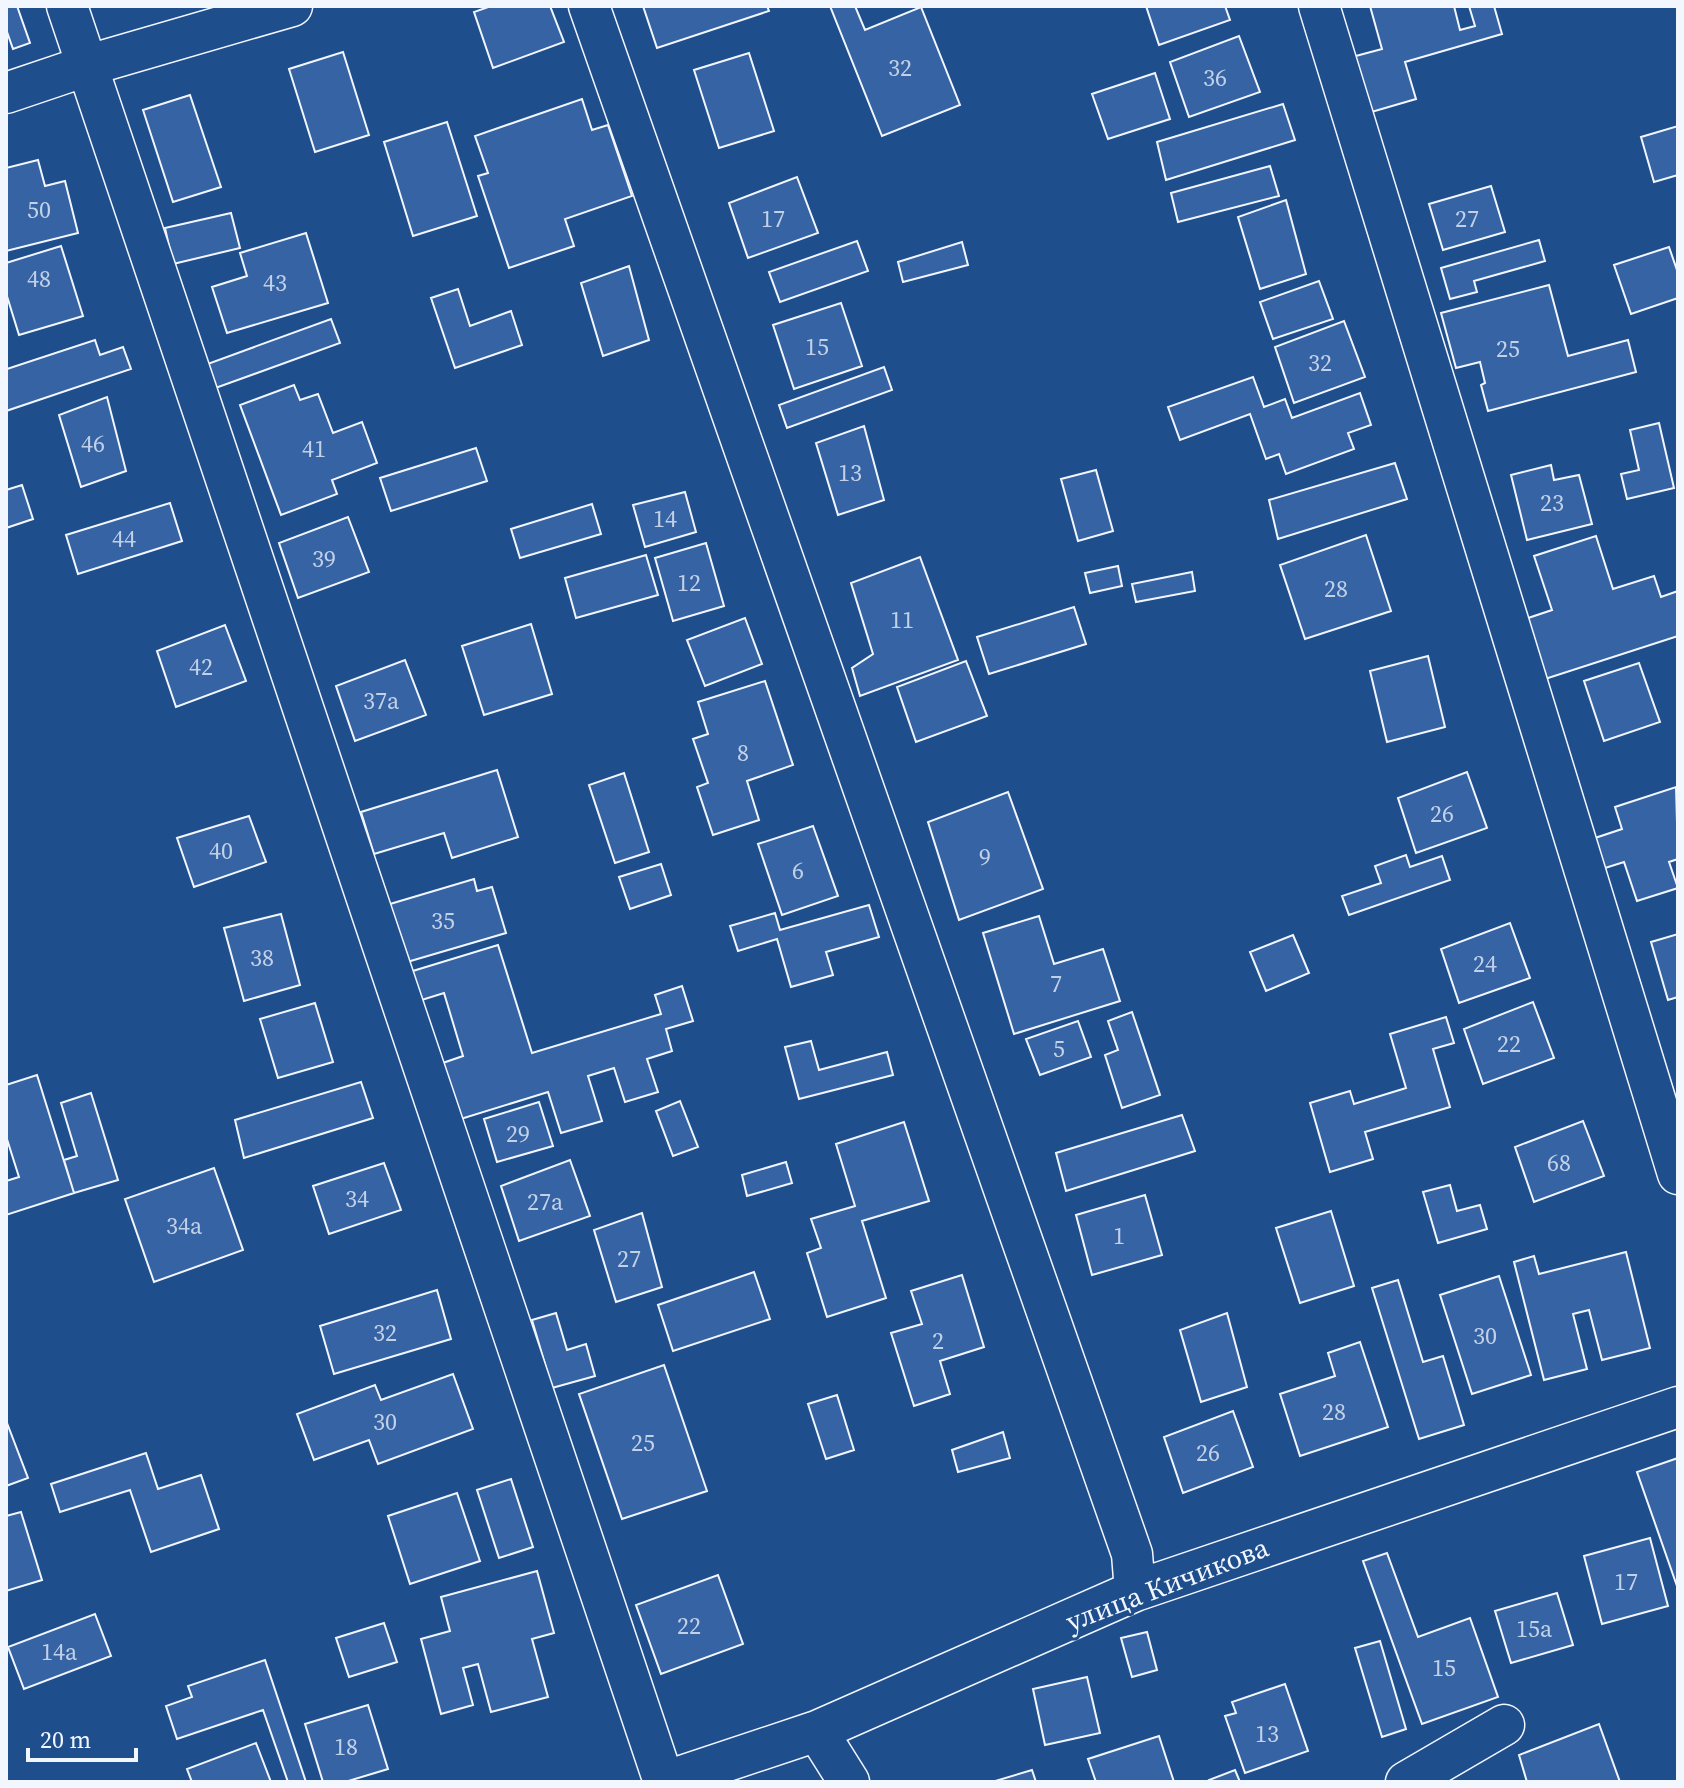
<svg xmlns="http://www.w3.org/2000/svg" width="1684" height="1788" font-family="'Source Serif 4',serif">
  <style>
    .building { fill: #3563a3; stroke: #f2f6ff; stroke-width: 2 }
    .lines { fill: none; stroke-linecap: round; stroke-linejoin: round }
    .minor-casing { stroke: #f2f6ff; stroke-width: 43 }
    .minor { stroke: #1f4e8c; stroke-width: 40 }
    .labels { text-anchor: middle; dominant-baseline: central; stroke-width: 6; stroke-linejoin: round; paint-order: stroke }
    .number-label { font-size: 24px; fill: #c3d1e8 }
    .street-label { font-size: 28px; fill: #f2f6ff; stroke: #1f4e8c }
  </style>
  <rect width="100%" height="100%" fill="#1f4e8c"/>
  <path class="building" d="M6 6H17L30 43 13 49 6 29Z
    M491 6H550L564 42 493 68 474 12Z
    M643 6H767L769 11 657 48Z
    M830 6H855L865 30 921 7 960 105 882 136Z
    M1146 6H1225L1230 20 1159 45Z
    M1370 6H1454L1460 30 1475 26 1469 6H1494L1502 34 1405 62 1416 99 1368 113 1352 57 1382 49Z
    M1239 36 1260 92 1189 117 1170 62Z
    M343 52 369 135 315 152 289 69Z
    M749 53 774 131 719 148 694 70Z
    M1155 73 1170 119 1108 139 1092 94Z
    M190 95 221 187 173 202 143 110Z
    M582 99 592 130 608 125 632 196 565 219 574 246 509 268 478 176 488 173 475 136Z
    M1283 104 1295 140 1166 180 1157 142Z
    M447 122 477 216 413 236 384 142Z
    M1678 126V175L1654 182 1641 137Z
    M38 160 45 186 65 181 78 233 6 251V168Z
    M1270 166 1279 196 1178 222 1171 193Z
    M797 177 818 233 748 258 729 203Z
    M1491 186 1505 232 1443 250 1429 204Z
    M1286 200 1306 274 1260 289 1238 217Z
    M231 213 240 248 173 264 165 228Z
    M306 233 328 303 227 333 212 287 247 276 240 253Z
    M1539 240 1545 261 1474 281 1477 292 1450 299 1441 268Z
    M857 241 868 271 780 302 769 272Z
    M962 242 968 265 903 282 898 262Z
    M61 246 83 316 19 335 6 293V263Z
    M1669 247 1678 273V298L1631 314 1614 265Z
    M629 266 649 340 603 356 581 283Z
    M1319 281 1333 319 1273 339 1260 302Z
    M1549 285 1568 356 1628 340 1636 372 1488 411 1481 385 1485 383 1480 362 1456 368 1441 313Z
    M458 289 470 326 511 311 522 345 455 368 431 298Z
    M841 303 862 366 794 389 773 325Z
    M331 319 340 343 210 390 202 366Z
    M1344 321 1365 377 1294 403 1275 347Z
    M95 340 100 355 123 347 131 369 6 411V366L7 369Z
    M884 367 892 390 787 428 779 405Z
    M1253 377 1264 407 1285 399 1292 418 1360 393 1371 425 1348 433 1354 449 1286 474 1279 454 1266 459 1250 414 1180 440 1168 407Z
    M294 385 300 400 318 394 333 433 362 422 377 463 332 480 337 494 281 515 240 405Z
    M107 397 126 471 81 487 59 415Z
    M1659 423 1674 488 1627 499 1621 474 1639 470 1630 430Z
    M864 426 884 500 838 515 816 443Z
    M476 448 487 481 391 511 380 478Z
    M1395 463 1407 499 1278 539 1269 500Z
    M1551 465 1554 480 1579 475 1592 524 1527 540 1511 475Z
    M1096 470 1113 531 1078 541 1061 479Z
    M22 485 33 519 6 528V490Z
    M685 492 696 532 645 547 633 505Z
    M170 503 182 541 78 574 66 535Z
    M592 504 601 534 520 558 511 529Z
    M348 517 369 572 298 598 279 543Z
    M1366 535 1391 611 1305 639 1280 565Z
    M1596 536 1613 589 1654 576 1661 597 1678 591V636L1542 680 1522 620 1552 610 1534 556Z
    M706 543 724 606 673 621 655 558Z
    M646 555 658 595 576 618 565 578Z
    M920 557 958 660 860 696 852 668 873 654 851 583Z
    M1118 566 1122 586 1090 593 1085 573Z
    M1192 572 1195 591 1136 602 1132 584Z
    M1074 607 1086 644 989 674 977 637Z
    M745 618 762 664 705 686 687 640Z
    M531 624 552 694 484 715 462 646Z
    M225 625 246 681 176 707 157 651Z
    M1428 656 1445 727 1387 742 1370 671Z
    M405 660 426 715 355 741 336 686Z
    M966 661 987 716 916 742 897 687Z
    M1639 663 1660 722 1604 741 1584 681Z
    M765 681 793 765 747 781 759 820 713 835 697 787 708 783 693 739 708 734 698 702Z
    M497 770 518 837 452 858 444 833 374 854 361 812Z
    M1467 772 1487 828 1416 853 1398 798Z
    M624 773 649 852 615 863 589 785Z
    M1676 787 1678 859 1669 862 1678 888 1637 901 1624 862 1602 869 1592 839 1622 829 1615 807Z
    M1008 792 1043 889 959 920 928 822Z
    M249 816 266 862 194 887 177 838Z
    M813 826 838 896 782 915 758 844Z
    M1406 855 1410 867 1442 856 1450 880 1349 915 1342 896 1381 883 1375 866Z
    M661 864 671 895 630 909 619 877Z
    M474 879 477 891 492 887 506 933 397 965 380 907Z
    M869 905 879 937 826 952 833 975 791 987 777 939 738 951 730 926 775 913 780 930Z
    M281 914 300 985 244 1001 224 928Z
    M1039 916 1054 964 1103 949 1120 1001 1014 1034 983 933Z
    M1510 923 1530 978 1459 1003 1441 949Z
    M1678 934V997L1668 1000 1651 942Z
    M1293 935 1309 973 1266 991 1250 952Z
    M498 945 532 1053 661 1014 655 995 682 986 693 1021 666 1029 672 1051 647 1059 658 1092 625 1102 614 1068 588 1076 602 1121 561 1133 548 1092 451 1122 434 1066 463 1056 444 993 412 1003 403 974Z
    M1533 1002 1554 1058 1483 1084 1464 1029Z
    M315 1003 333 1062 278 1078 260 1019Z
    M1132 1012 1160 1095 1122 1108 1105 1055 1118 1050 1108 1021Z
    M1446 1017 1454 1043 1433 1049 1450 1107 1365 1132 1373 1159 1330 1172 1310 1103 1350 1091 1354 1104 1406 1088 1390 1034Z
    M1078 1021 1091 1057 1040 1075 1026 1039Z
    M811 1041 819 1070 887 1052 893 1075 799 1099 785 1047Z
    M37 1075 74 1193 6 1215V1181L19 1177 6 1136V1085Z
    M361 1082 373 1118 244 1158 235 1120Z
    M91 1093 118 1180 74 1193 64 1160 77 1156 61 1103Z
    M680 1101 698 1147 673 1156 656 1111Z
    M539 1102 553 1146 497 1162 484 1119Z
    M1182 1115 1195 1151 1066 1191 1056 1153Z
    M1583 1121 1604 1176 1534 1202 1515 1147Z
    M904 1122 929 1201 862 1221 886 1298 827 1317 807 1253 821 1248 811 1219 855 1206 836 1144Z
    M570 1160 590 1216 519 1241 501 1186Z
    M786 1162 792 1183 747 1196 742 1175Z
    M384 1163 401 1210 329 1234 313 1186Z
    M214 1168 243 1250 154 1282 125 1199Z
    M1450 1185 1457 1211 1480 1205 1487 1229 1438 1243 1423 1192Z
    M1145 1195 1162 1255 1092 1275 1076 1215Z
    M1331 1211 1354 1286 1300 1303 1276 1228Z
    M642 1213 662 1287 616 1302 594 1230Z
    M1626 1252 1650 1348 1602 1360 1589 1310 1573 1314 1587 1369 1544 1380 1514 1262 1534 1256 1539 1274Z
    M754 1272 770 1319 673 1351 658 1305Z
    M962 1275 984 1347 940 1361 950 1394 914 1406 891 1333 922 1324 911 1291Z
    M1499 1276 1531 1375 1472 1394 1440 1295Z
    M1398 1280 1423 1362 1443 1356 1464 1425 1419 1439 1372 1288Z
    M437 1290 451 1339 334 1374 320 1326Z
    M556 1313 567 1350 586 1344 595 1376 552 1388 532 1320Z
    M1227 1313 1247 1387 1201 1402 1180 1330Z
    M1360 1342 1388 1427 1300 1456 1280 1394 1335 1376 1328 1353Z
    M664 1365 707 1491 622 1519 579 1394Z
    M453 1374 473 1429 378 1464 369 1440 314 1460 297 1414 375 1385 381 1400Z
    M837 1395 854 1450 826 1459 808 1404Z
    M1233 1411 1253 1467 1183 1493 1164 1437Z
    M7 1423 28 1478 6 1486V1424Z
    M1003 1432 1010 1458 958 1472 952 1450Z
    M146 1453 158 1489 201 1475 219 1529 151 1552 130 1490 60 1512 51 1484Z
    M1678 1458V1589L1637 1472Z
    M511 1479 533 1547 499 1558 477 1490Z
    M457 1493 480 1561 410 1584 388 1516Z
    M21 1512 42 1580 6 1591V1516Z
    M1650 1538 1668 1606 1602 1624 1584 1556Z
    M1387 1553 1418 1637 1470 1618 1498 1697 1422 1724 1363 1561Z
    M537 1571 554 1633 532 1639 548 1697 491 1712 478 1664 463 1668 473 1705 441 1714 421 1639 450 1631 441 1597Z
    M718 1575 743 1644 661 1674 636 1605Z
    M1557 1593 1573 1645 1511 1663 1495 1611Z
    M95 1614 111 1656 24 1689 8 1647Z
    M384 1623 397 1662 349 1677 336 1638Z
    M1147 1632 1157 1670 1132 1677 1121 1638Z
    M1380 1641 1406 1729 1382 1737 1355 1648Z
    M265 1660 306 1782H288L263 1710 177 1739 166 1706 192 1697 188 1686Z
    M1087 1677 1100 1733 1045 1745 1033 1689Z
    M1285 1684 1308 1751 1245 1773 1225 1716 1236 1713 1232 1702Z
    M368 1705 388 1769 345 1782H323L305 1724Z
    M1599 1724 1620 1782H1527L1519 1755Z
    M1159 1736 1174 1782H1096L1088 1759Z
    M256 1743 271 1782H192L187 1769Z
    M1032 1770 1036 1782H992Z
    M1235 1770 1240 1782H1210L1209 1780Z"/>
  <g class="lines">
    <defs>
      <path id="minor" d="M67 6 664 1782
        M589 6 1132 1554 1135 1591
        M1319 6 1678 1174
        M6 93 89 65 292 6
        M817 1731 849 1782
        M664 1782 817 1731 1135 1591 1678 1407
        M1406 1782 1504 1725"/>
    </defs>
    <use href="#minor" class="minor-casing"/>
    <use href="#minor" class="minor"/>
  </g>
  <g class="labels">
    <g class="number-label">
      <text x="900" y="67">32</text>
      <text x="1215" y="77">36</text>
      <text x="39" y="209">50</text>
      <text x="773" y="218">17</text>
      <text x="1467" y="218">27</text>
      <text x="39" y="278">48</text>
      <text x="275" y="282">43</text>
      <text x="817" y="346">15</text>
      <text x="1508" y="348">25</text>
      <text x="1320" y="362">32</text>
      <text x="93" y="443">46</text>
      <text x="314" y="448">41</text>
      <text x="850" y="472">13</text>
      <text x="1552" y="502">23</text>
      <text x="665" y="518">14</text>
      <text x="124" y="538">44</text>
      <text x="324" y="558">39</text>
      <text x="689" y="582">12</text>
      <text x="1336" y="588">28</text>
      <text x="902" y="619">11</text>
      <text x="201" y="666">42</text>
      <text x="381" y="700">37а</text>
      <text x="743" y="752">8</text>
      <text x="1442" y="813">26</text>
      <text x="221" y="850">40</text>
      <text x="985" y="856">9</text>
      <text x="798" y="870">6</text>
      <text x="443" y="920">35</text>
      <text x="262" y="957">38</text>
      <text x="1485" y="963">24</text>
      <text x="1056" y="983">7</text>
      <text x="1509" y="1043">22</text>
      <text x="1059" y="1048">5</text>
      <text x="518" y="1133">29</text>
      <text x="1559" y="1162">68</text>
      <text x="357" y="1198">34</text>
      <text x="545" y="1201">27а</text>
      <text x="184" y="1225">34а</text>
      <text x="1119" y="1235">1</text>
      <text x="629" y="1258">27</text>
      <text x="385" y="1332">32</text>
      <text x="1485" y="1335">30</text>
      <text x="938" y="1340">2</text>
      <text x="1334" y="1411">28</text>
      <text x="385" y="1421">30</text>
      <text x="643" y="1442">25</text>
      <text x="1208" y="1452">26</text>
      <text x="1626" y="1581">17</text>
      <text x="689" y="1625">22</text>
      <text x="1534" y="1628">15а</text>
      <text x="59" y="1651">14а</text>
      <text x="1444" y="1667">15</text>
      <text x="1267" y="1733">13</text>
      <text x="346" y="1746">18</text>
    </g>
    <g class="street-label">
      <text transform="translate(1167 1584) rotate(-21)">улица Кичикова</text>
    </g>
  </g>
  <rect width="1684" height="1788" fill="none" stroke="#f2f6ff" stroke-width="16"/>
  <path d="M28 1748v12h108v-12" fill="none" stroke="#f2f6ff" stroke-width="4"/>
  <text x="40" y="1748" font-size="24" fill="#f2f6ff" stroke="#1f4e8c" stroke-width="6" paint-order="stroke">20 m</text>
</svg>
